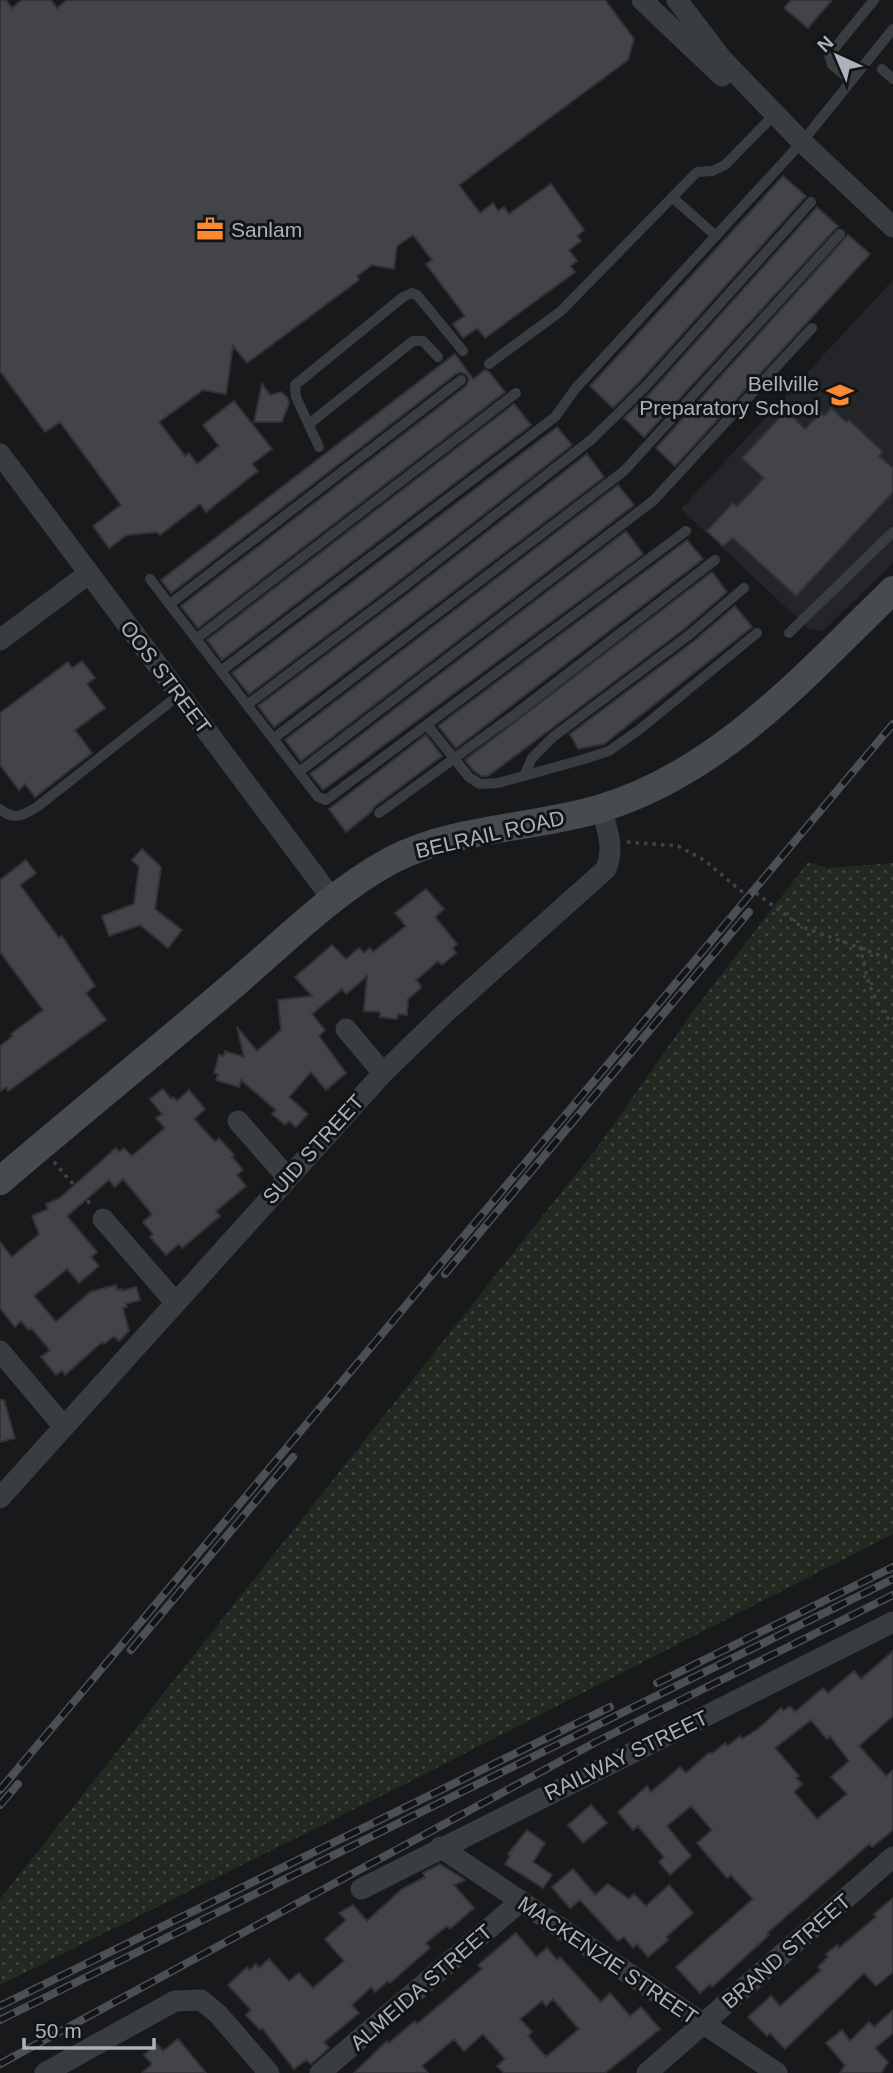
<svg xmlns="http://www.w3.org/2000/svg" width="893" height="2073" font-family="Helvetica,sans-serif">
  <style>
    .built { fill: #242528 }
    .park { fill: url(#park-dots) }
    .building { fill: #424448; stroke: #323337; stroke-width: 2; fill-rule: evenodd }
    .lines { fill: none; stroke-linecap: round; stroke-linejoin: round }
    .path { stroke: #3f4347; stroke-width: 3.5; stroke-dasharray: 3.5 5; stroke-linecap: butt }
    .lane { stroke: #393c40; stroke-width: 10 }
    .street { stroke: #393c40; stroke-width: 21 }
    .secondary { stroke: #474b50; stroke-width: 28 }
    .rail-casing { stroke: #4c5055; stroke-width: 8 }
    .rail { stroke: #131416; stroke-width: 5; stroke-dasharray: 16; stroke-linecap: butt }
    .labels { text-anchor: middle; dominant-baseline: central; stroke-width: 6; stroke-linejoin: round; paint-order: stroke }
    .poi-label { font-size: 21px; fill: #aab3bb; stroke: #131416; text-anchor: start }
    .street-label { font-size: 21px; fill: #aab3bb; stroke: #131416 }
  </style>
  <defs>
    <pattern id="park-dots" width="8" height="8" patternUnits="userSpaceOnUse" patternTransform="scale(1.75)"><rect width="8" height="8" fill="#212920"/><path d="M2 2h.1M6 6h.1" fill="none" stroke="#3f463e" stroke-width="1.8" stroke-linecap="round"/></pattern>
  </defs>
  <rect width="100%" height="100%" fill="#18191b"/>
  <path class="built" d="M893 280V563L823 631 808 628 681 509Z"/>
  <path class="park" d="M808 862 828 868 893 863V1534L415 1779 0 1985V1899L599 1145 694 1010Z"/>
  <path class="building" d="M0 0H6L12 8 22 0H51L57 8 67 0H605L634 39 628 60 459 185 480 213 493 203 498 211 504 207 509 214 551 184 584 230 577 236 581 241 569 250 577 261 570 266 575 272 485 338 477 328 463 338 453 324 465 316 426 264 432 260 413 235 397 246 394 269 372 265 357 276 359 280 247 363 233 346 226 394 203 390 159 422 185 456 189 453 197 464 219 446 203 425 234 401 272 449 252 464 258 471 206 512 200 504 160 535 157 532 127 535 109 548 93 526 121 505 60 422 45 432 0 371Z
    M791 0H832L808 28 784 8Z
    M783 176 806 196 640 381 613 408 590 386Z
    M817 207 838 226 644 437 624 418 652 391Z
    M848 235 870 254 675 466 656 448Z
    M455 354 473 379 485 370 489 372 505 392 198 628 181 606 466 386 469 380 467 375 461 372 456 374 171 593 161 580Z
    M262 384 270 395 281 392 287 397 289 403 282 422H254Z
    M514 404 531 425 222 660 207 640Z
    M831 408 846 422 849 420 883 452 879 456 893 468V492L796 596 733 538 723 546 707 531 733 503 737 507 764 478 742 458 786 411 805 429 821 413 824 416Z
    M557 427 572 445 392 586 249 694 232 673Z
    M587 454 604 477 274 727 258 706 402 598Z
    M618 485 634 505 301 761 285 740Z
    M626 531 643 554 323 790 310 774Z
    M687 540 703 559 456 748 438 726Z
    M712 572 727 592 684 629 488 776H482L474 771 465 760Z
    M735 606 752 627 604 744 578 749 570 734 694 641Z
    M82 661 95 678 87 684 105 708 75 730 92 753 35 797 25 784 19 790 0 765V713L68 662 72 668Z
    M426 735 442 756 374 807 371 812 346 832 329 809Z
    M142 849 161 867 155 909 182 930 168 948 140 925 109 936 102 916 134 904 139 867 132 860Z
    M26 860 36 873 20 885 59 938 62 936 95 986 86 993 106 1020 8 1091 6 1087 0 1091V1046L13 1036 11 1034 43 1010 0 952V880Z
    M426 889 444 909 435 917 457 944 453 948 456 953 442 965 438 961 416 980 421 986 420 989 408 999 407 1015 398 1014 397 1019 380 1017V1012L364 1011 367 976 346 994 342 989 312 1014 325 1030 319 1036 346 1073 326 1090 311 1072 289 1097 308 1114 296 1127 289 1121 285 1125 272 1114 276 1110 241 1080 239 1087 216 1080 218 1074 214 1073 219 1055 224 1056 225 1051 244 1057 237 1027 257 1051 281 1030 278 1000 312 996 295 977 332 945 346 959 359 948 364 953 370 948 373 952 406 926 395 913Z
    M163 1089 171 1099 173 1097 177 1101 189 1090 205 1109 194 1119 215 1142 219 1138 234 1155 232 1157 243 1170 237 1175 246 1186 216 1211 220 1216 182 1248 179 1244 166 1255 150 1237 153 1234 143 1222 152 1214 123 1179 115 1187 109 1180 67 1216 97 1252 91 1257 99 1266 79 1283 67 1269 34 1296 56 1322 90 1292 116 1285 117 1290 122 1289V1291L136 1287 140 1300 126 1304 127 1307 123 1308 129 1331 119 1341 114 1336 104 1344 102 1342 65 1375 62 1370 56 1375 41 1357 50 1350 31 1328 29 1330 21 1321 15 1327 0 1308V1242L12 1257 39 1234 32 1216 48 1209 46 1204 60 1198 116 1148 119 1152 124 1148 132 1156 165 1128 156 1118 162 1114 150 1099Z
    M0 1400H4L15 1438 0 1442Z
    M893 1651V1716L859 1746 886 1776 893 1770V1830L872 1847 869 1844 767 1933 769 1935 712 1987 710 1984 700 1993 676 1967 753 1899 731 1875 727 1878 697 1843 712 1830 691 1806 667 1826 691 1856 670 1875 659 1862 664 1857 638 1826 633 1830 618 1812 647 1786 651 1792 680 1767 686 1773 710 1752 712 1754 725 1743 728 1746 740 1736 742 1739 758 1729 781 1708 783 1711 790 1706 795 1712 823 1688 828 1693 854 1671 861 1679ZM811 1720 827 1739 830 1736 849 1761 831 1777 847 1794 817 1819 794 1792 802 1784 796 1778 799 1776 775 1748Z
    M591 1805 607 1823 583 1843 568 1825Z
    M527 1830 545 1843 533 1862 552 1875 543 1888 505 1864 510 1856 508 1854Z
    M440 1864 465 1880 454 1885 474 1908 450 1929 447 1926 426 1943 430 1948 390 1983 388 1981 375 1992 371 1987 352 2005 359 2013 324 2042 329 2048 311 2064 306 2060 294 2069 262 2028 260 2030 246 2015 251 2010 228 1985 247 1967 250 1970 256 1964 259 1968 269 1959 289 1981 299 1973 313 1988 344 1961 325 1939 346 1920 339 1913 353 1905 367 1921 402 1889 425 1877 423 1873Z
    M573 1869 595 1895 608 1884 629 1899 634 1894 646 1906 669 1885 693 1913 666 1937 668 1940 648 1957 637 1944 633 1948 624 1937 618 1941 580 1900 570 1908 552 1887Z
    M893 1898V1972L876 1986 864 1973 785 2049 770 2033 767 2036 748 2017 771 1996 780 2006 821 1970 818 1967 828 1957 826 1954 837 1945 839 1948 876 1917 874 1914Z
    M516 1933 536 1957 547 1948 557 1960 560 1957 601 2002 610 1993 630 2016 641 2007 660 2029 605 2073H504L497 2066 505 2059 483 2034 464 2051 454 2039 422 2066 428 2073H354L387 2041 389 2043 415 2021 417 2024 482 1969 478 1965ZM553 1999 579 2029 546 2057 528 2036 532 2032 520 2019 542 2001 546 2006Z
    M893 2010V2033L875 2048 888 2062 881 2073H840L845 2065 826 2043 842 2030 850 2041 869 2022 874 2027Z
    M178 2039 206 2073H142L152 2064 144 2055 157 2044 163 2051Z"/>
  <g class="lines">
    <path class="path" d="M627 842 678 846 704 860 741 891H753L802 927 893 960
      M860 946C866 976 872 1002 893 1024
      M54 1162 93 1207"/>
    <path class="lane" d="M882 69 893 79
      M850 80 832 65 829 55 874 0
      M673 198 716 236
      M489 364 561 311 697 172 712 171 725 165 775 114
      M309 424 413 341H423L438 357
      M319 447 296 397 295 385 403 297 412 293 417 295 463 351
      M150 579 318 797 326 800 686 531
      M170 604 461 380
      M789 633 893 532
      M196 639 516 393
      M221 671 555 417 576 388 802 142 893 29
      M247 705 397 592 592 439 646 386 811 202
      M428 726 469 777 480 784 498 783 581 760 609 751 639 730 757 633
      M273 739 624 471 840 234
      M299 772 654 500 812 328
      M524 776 532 758 553 737 689 635 744 588
      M0 809C13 821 24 815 37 807L179 695
      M379 813 514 715 715 560"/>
    <path class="street" d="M642 0 722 76
      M677 0 722 59 802 142 893 227
      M0 454 333 900
      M0 640 88 574
      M346 1029 383 1073
      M238 1121 287 1177
      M103 1219 175 1302
      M0 1351 64 1427
      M0 1498 383 1073 445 1013 606 869C615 847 607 829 601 808
      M440 1847 777 2073
      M361 1889 893 1622
      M45 2073 175 2001 201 2000 218 2014 269 2073
      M320 2073 521 1901
      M647 2073 893 1857"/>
    <path class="secondary" d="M0 1181C76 1116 154 1053 231 987 282 944 331 893 390 861 453 827 534 829 602 808 722 771 806 674 893 590"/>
    <defs>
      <path id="rail" d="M445 1274 749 912
        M131 1650 293 1457
        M657 1683 893 1567
        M0 1790 893 724
        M0 1805 18 1784
        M0 2006 610 1707
        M0 2020 893 1579
        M0 2064 596 1742 893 1595"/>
    </defs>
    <use href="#rail" class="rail-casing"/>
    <use href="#rail" class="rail"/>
  </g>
  <defs>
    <symbol id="office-bare" viewBox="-9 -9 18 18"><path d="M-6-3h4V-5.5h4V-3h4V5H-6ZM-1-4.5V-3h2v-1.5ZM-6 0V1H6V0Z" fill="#fa8931" stroke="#131416" stroke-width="2.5" paint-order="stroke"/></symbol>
    <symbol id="school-bare" viewBox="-9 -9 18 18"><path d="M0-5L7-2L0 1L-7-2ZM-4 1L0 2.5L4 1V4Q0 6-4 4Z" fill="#fa8931" stroke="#131416" stroke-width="2.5" paint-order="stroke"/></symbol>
  </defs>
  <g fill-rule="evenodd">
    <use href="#office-bare" x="191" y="210" width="38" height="38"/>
    <use href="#school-bare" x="821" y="376" width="38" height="38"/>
  </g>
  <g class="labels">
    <g class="poi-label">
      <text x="231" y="229">Sanlam</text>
      <text x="819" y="383" text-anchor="end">Bellville<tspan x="819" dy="24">Preparatory School</tspan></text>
    </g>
    <g class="street-label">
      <text transform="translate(166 677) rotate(53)">OOS STREET</text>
      <text transform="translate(490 834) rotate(-13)">BELRAIL ROAD</text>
      <text transform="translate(313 1149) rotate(-48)">SUID STREET</text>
      <text transform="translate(626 1755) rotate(-26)">RAILWAY STREET</text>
      <text transform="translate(786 1951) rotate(-41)">BRAND STREET</text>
      <text transform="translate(608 1960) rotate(34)">MACKENZIE STREET</text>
      <text transform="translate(421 1987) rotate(-41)">ALMEIDA STREET</text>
    </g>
  </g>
  <g transform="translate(837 56) rotate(316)" stroke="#131416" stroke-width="5" paint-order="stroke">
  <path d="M0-5L12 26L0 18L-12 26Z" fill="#aab3bb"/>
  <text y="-10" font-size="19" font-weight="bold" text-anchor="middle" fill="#aab3bb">N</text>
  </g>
  <path d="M24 2038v10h130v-10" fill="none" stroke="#aab3bb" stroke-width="3.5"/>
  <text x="35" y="2038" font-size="21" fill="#aab3bb" stroke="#131416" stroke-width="5" paint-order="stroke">50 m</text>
</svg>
